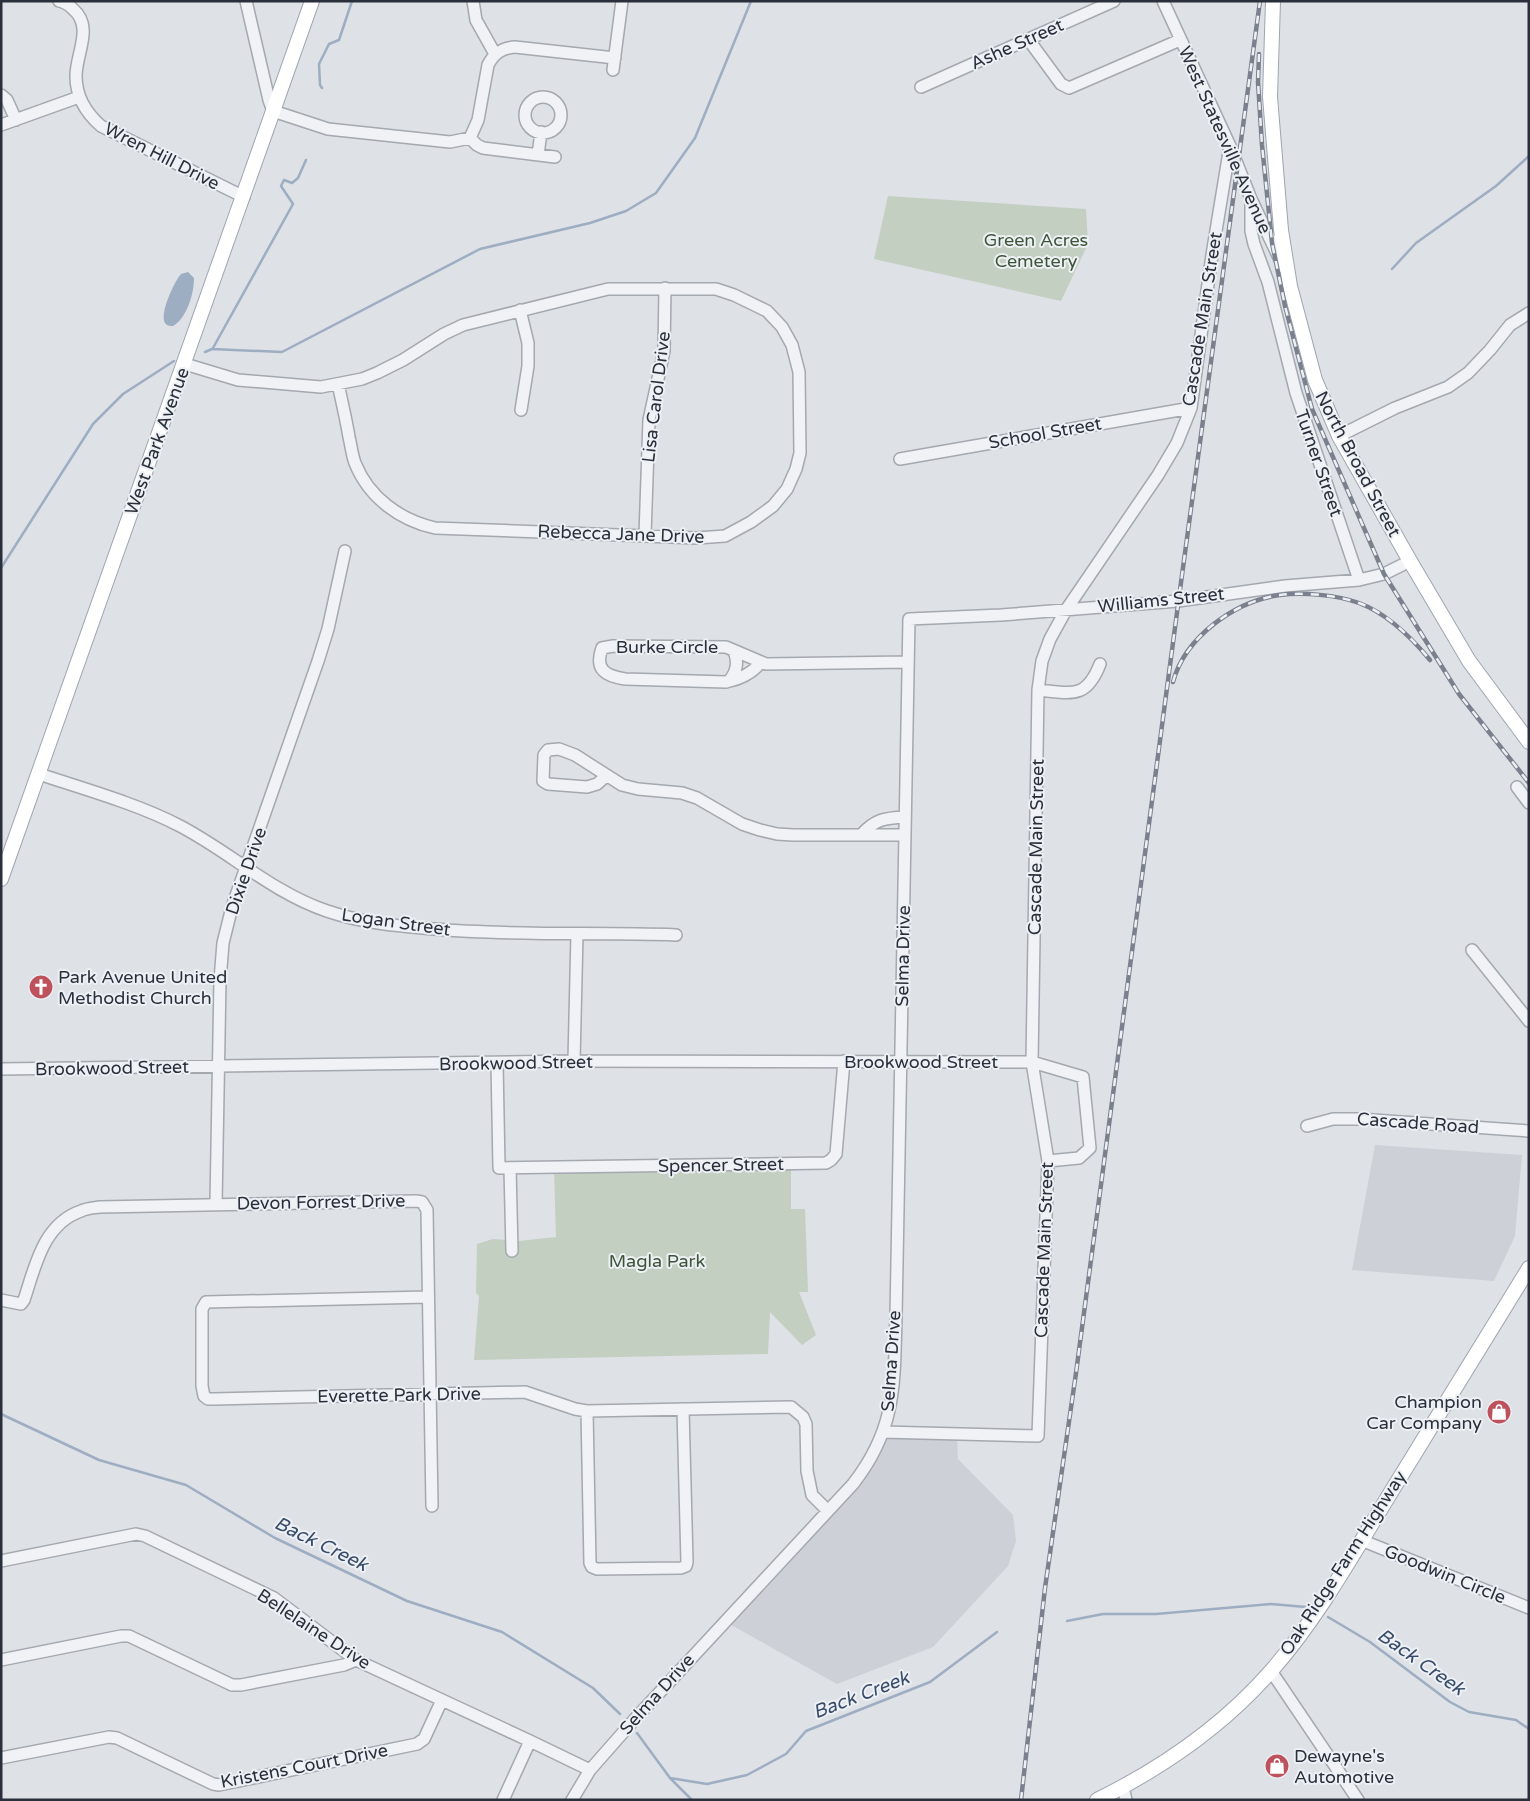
<svg xmlns="http://www.w3.org/2000/svg" width="1530" height="1801" font-family="'Varela Round',sans-serif">
  <style>
    .built { fill: #cdd0d7 }
    .green { fill: #c3cfc0 }
    .water { fill: #9dadc2 }
    .lines { fill: none; stroke-linecap: round; stroke-linejoin: round }
    .stream { stroke: #9dadc2; stroke-width: 2.5 }
    .minor-casing { stroke: #a4a8af; stroke-width: 14 }
    .major-casing { stroke: #9fa5b0; stroke-width: 16 }
    .minor { stroke: #f0f2f5; stroke-width: 11 }
    .major { stroke: #fff; stroke-width: 14 }
    .rail-casing { stroke: #7a808d; stroke-width: 4.5 }
    .rail { stroke: #edf0f4; stroke-width: 2.5; stroke-dasharray: 8; stroke-linecap: butt }
    .labels { text-anchor: middle; dominant-baseline: central; stroke-width: 4; stroke-linejoin: round; paint-order: stroke }
    .street-label { font-size: 18px; fill: #292f3b; stroke: #edf0f4 }
    .park-label { font-size: 18px; fill: #3c5538; stroke: #edf0f4 }
    .poi-label { font-size: 18px; fill: #292f3b; stroke: #edf0f4; text-anchor: start }
    .water-label { font-size: 19px; font-style: italic; fill: #384c69; stroke: #edf0f4 }
  </style>
  <rect width="100%" height="100%" fill="#dee1e6"/>
  <path class="built" d="M1375 1145 1522 1155 1515 1236 1494 1281 1352 1270Z
    M883 1432 957 1434 958 1459 1013 1515 1016 1541 1008 1566 933 1647 837 1684 724 1621 853 1484Z"/>
  <path class="green" d="M888 196 1086 209 1088 244 1061 301 874 259Z
    M791 1164V1209H805L808 1292H799L816 1335 802 1345 770 1312 768 1354 474 1360 479 1296 476 1293 477 1244 493 1239 519 1241 556 1237 554 1167Z"/>
  <path class="water" d="M188 272 194 278C194 293 187 318 173 326 170 326 167 326 165 323 159 314 174 282 181 274Z"/>
  <g class="lines">
    <path class="stream" d="M322 88 320 85 319 64 329 44 339 40 352 1
      M1392 269 1416 243 1496 186 1529 156
      M213 348 293 204 281 186 284 180 292 183 298 178 306 160
      M205 352 212 349 282 352 480 249 590 223 626 211 656 193 695 138 751 1
      M1 568 93 424 123 394 174 361
      M1 1414 99 1460 186 1485 275 1538 407 1601 502 1632 593 1688 620 1714
      M1328 1617 1370 1642 1450 1702 1469 1712 1516 1720 1529 1729
      M1067 1621 1103 1614H1156L1271 1604 1306 1607
      M637 1733 670 1778 707 1784 747 1775 786 1754 806 1731 930 1682 997 1632
      M670 1778 692 1800"/>
    <defs>
      <path id="minor" d="M59 1C64 2 69 5 73 9 94 27 76 53 76 76 76 97 86 113 101 126L244 197
        M246 1 269 100 273 111 328 129 450 142 470 138 478 120 488 65C494 53 502 48 515 47L615 58
        M473 1 476 20 495 54
        M1163 1 1230 146 1251 199 1284 268
        M1028 39 1061 84 1069 88 1180 40
        M613 70 622 1
        M921 87 1114 1
        M1 95 7 100 16 120
        M525 115a18 18 0 1 1 36 0a18 18 0 1 1-36 0Z
        M1 125 79 97
        M470 138 477 145 483 148 555 157
        M538 155 541 132
        M1251 199V231L1254 244 1268 282 1296 393 1359 580
        M520 310 528 343V366L521 410
        M185 364 238 380 321 387 362 379 377 373 403 360 444 334 463 325 608 289H716L734 295 767 311 782 327 792 345 799 372 800 453 796 469 787 489 773 506 751 522 725 536 697 538 435 528C400 520 369 498 355 463 352 455 351 445 349 437 346 419 342 402 338 384
        M1339 436 1395 408 1448 387 1468 373 1490 350 1510 325 1529 313
        M900 459 1191 408
        M645 535 649 420 664 351 665 288
        M761 662C752 674 740 679 726 682L625 679C606 676 594 670 602 648L613 646 726 647 766 664 908 662
        M729 681C737 672 739 660 733 650
        M1038 690C1071 693 1086 700 1100 664
        M39 774C84 789 138 804 180 826 230 852 273 893 327 911 362 923 397 926 434 929 515 936 595 932 676 935
        M606 776 597 784 587 787 548 784 543 781 544 755 548 750 559 749 575 755 622 785 638 789 682 793 697 798 742 824 760 830 777 834 793 835H905
        M1517 787 1529 803
        M861 835C875 819 885 818 905 817
        M1472 950 1529 1021
        M574 1061 577 934
        M497 1063 499 1168 826 1163 831 1160 836 1154 844 1061
        M1 1069 574 1061 1032 1062 1083 1077 1090 1148 1079 1158 1048 1161
        M1307 1126 1333 1119H1359L1529 1131
        M510 1168 512 1251
        M216 1204 220 980 223 943 232 907 318 661 328 629 345 551
        M427 1297 206 1302 202 1309V1386L204 1396 208 1399H214L525 1392 575 1409 587 1411 791 1407 803 1417 806 1424 807 1471 812 1495 828 1511
        M1 1300 21 1304 24 1300C35 1267 43 1224 81 1211 87 1208 94 1208 100 1207L416 1201 422 1202 427 1210 432 1506
        M587 1411 590 1563 592 1567 597 1569 681 1568 686 1566 687 1562 683 1409
        M883 1432 1038 1436 1048 1161 1032 1062 1038 690 1042 661 1050 639 1066 610 1158 475 1177 443 1191 408 1212 255 1230 146
        M1361 1540 1529 1608
        M1 1561 136 1534 145 1536 274 1598 356 1660 530 1741 590 1770
        M1 1660 121 1636H129L232 1685H241L344 1665 356 1660
        M1271 1671 1358 1800
        M1 1758 109 1737 117 1738 213 1784 219 1785 417 1744 424 1739 442 1700
        M1123 1787 1126 1800
        M503 1800 530 1741
        M572 1800 590 1770 634 1720 853 1484C897 1428 894 1383 896 1316L909 619 1001 615 1178 601 1285 586 1359 580 1384 574 1410 561"/>
      <path id="major" d="M1273 1 1270 97 1281 230 1290 286 1315 380 1339 436 1410 561 1469 661 1529 742
        M1 879 312 1
        M1097 1800C1162 1768 1224 1725 1272 1670 1321 1614 1357 1547 1396 1484 1440 1412 1484 1340 1529 1268"/>
    </defs>
    <use href="#minor" class="minor-casing"/>
    <use href="#major" class="major-casing"/>
    <use href="#minor" class="minor"/>
    <use href="#major" class="major"/>
    <defs>
      <path id="rail" d="M1259 54 1258 82 1262 145 1272 243 1285 306 1312 409 1384 574 1459 694 1529 783
        M1173 682C1185 637 1235 601 1280 595 1303 592 1337 595 1359 603 1388 614 1411 637 1430 660
        M1021 1800 1045 1588 1076 1373 1182 575 1260 1"/>
    </defs>
    <use href="#rail" class="rail-casing"/>
    <use href="#rail" class="rail"/>
  </g>
  <defs>
    <symbol id="church-disc" viewBox="-11 -11 22 22"><circle r="9.5" fill="#bd515c" stroke="#edf0f4"/><path d="M-1.2-6h2.4v3.5h3.3v2.4h-3.3V6h-2.4V-.1h-3.3v-2.4h3.3Z" fill="#fff"/></symbol>
    <symbol id="shop-disc" viewBox="-11 -11 22 22"><circle r="9.5" fill="#bd515c" stroke="#edf0f4"/><path d="M-5-2.5h2.3a2.7 3.5 0 0 1 5.4 0H5L5.5 6h-11ZM-1.5-2.5h3a1.5 2.3 0 0 0-3 0Z" fill="#fff"/></symbol>
  </defs>
  <g fill-rule="evenodd">
    <use href="#church-disc" x="27" y="973" width="28" height="28"/>
    <use href="#shop-disc" x="1485" y="1398" width="28" height="28"/>
    <use href="#shop-disc" x="1263" y="1752" width="28" height="28"/>
  </g>
  <g class="labels">
    <g class="street-label">
      <text transform="translate(1017 44) rotate(-24)">Ashe Street</text>
      <text transform="translate(1225 140) rotate(66)">West Statesville Avenue</text>
      <text transform="translate(162 156) rotate(27)">Wren Hill Drive</text>
      <text transform="translate(1202 319) rotate(-81)">Cascade Main Street</text>
      <text transform="translate(656 397) rotate(-83)">Lisa Carol Drive</text>
      <text transform="translate(1045 433) rotate(-10)">School Street</text>
      <text transform="translate(157 441) rotate(-70)">West Park Avenue</text>
      <text transform="translate(1319 463) rotate(71)">Turner Street</text>
      <text transform="translate(1358 464) rotate(62)">North Broad Street</text>
      <text transform="translate(621 534) rotate(2)">Rebecca Jane Drive</text>
      <text transform="translate(1161 600) rotate(-6)">Williams Street</text>
      <text x="667" y="647">Burke Circle</text>
      <text transform="translate(1036 847) rotate(-89)">Cascade Main Street</text>
      <text transform="translate(246 871) rotate(-71)">Dixie Drive</text>
      <text transform="translate(396 922) rotate(8)">Logan Street</text>
      <text transform="translate(903 956) rotate(-89)">Selma Drive</text>
      <text x="921" y="1062">Brookwood Street</text>
      <text transform="translate(516 1063) rotate(-1)">Brookwood Street</text>
      <text transform="translate(112 1068) rotate(-1)">Brookwood Street</text>
      <text transform="translate(1418 1123) rotate(4)">Cascade Road</text>
      <text transform="translate(721 1165) rotate(-1)">Spencer Street</text>
      <text transform="translate(321 1202) rotate(-1)">Devon Forrest Drive</text>
      <text transform="translate(1044 1250) rotate(-88)">Cascade Main Street</text>
      <text transform="translate(891 1361) rotate(-86)">Selma Drive</text>
      <text transform="translate(399 1395) rotate(-1)">Everette Park Drive</text>
      <text transform="translate(1343 1563) rotate(-57)">Oak Ridge Farm Highway</text>
      <text transform="translate(1445 1574) rotate(22)">Goodwin Circle</text>
      <text transform="translate(314 1629) rotate(33)">Bellelaine Drive</text>
      <text transform="translate(657 1694) rotate(-48)">Selma Drive</text>
      <text transform="translate(304 1766) rotate(-11)">Kristens Court Drive</text>
    </g>
    <g class="park-label">
      <text x="1036" y="240">Green Acres<tspan x="1036" dy="21">Cemetery</tspan></text>
      <text x="657" y="1261">Magla Park</text>
    </g>
    <g class="poi-label">
      <text x="58" y="977">Park Avenue United<tspan x="58" dy="21">Methodist Church</tspan></text>
      <text x="1482" y="1402" text-anchor="end">Champion<tspan x="1482" dy="21">Car Company</tspan></text>
      <text x="1294" y="1756">Dewayne's<tspan x="1294" dy="21">Automotive</tspan></text>
    </g>
    <g class="water-label">
      <text transform="translate(321 1544) rotate(26)">Back Creek</text>
      <text transform="translate(1421 1662) rotate(35)">Back Creek</text>
      <text transform="translate(861 1695) rotate(-21)">Back Creek</text>
    </g>
  </g>
  <rect width="1530" height="1801" fill="none" stroke="#292f3b" stroke-width="5"/>
</svg>
